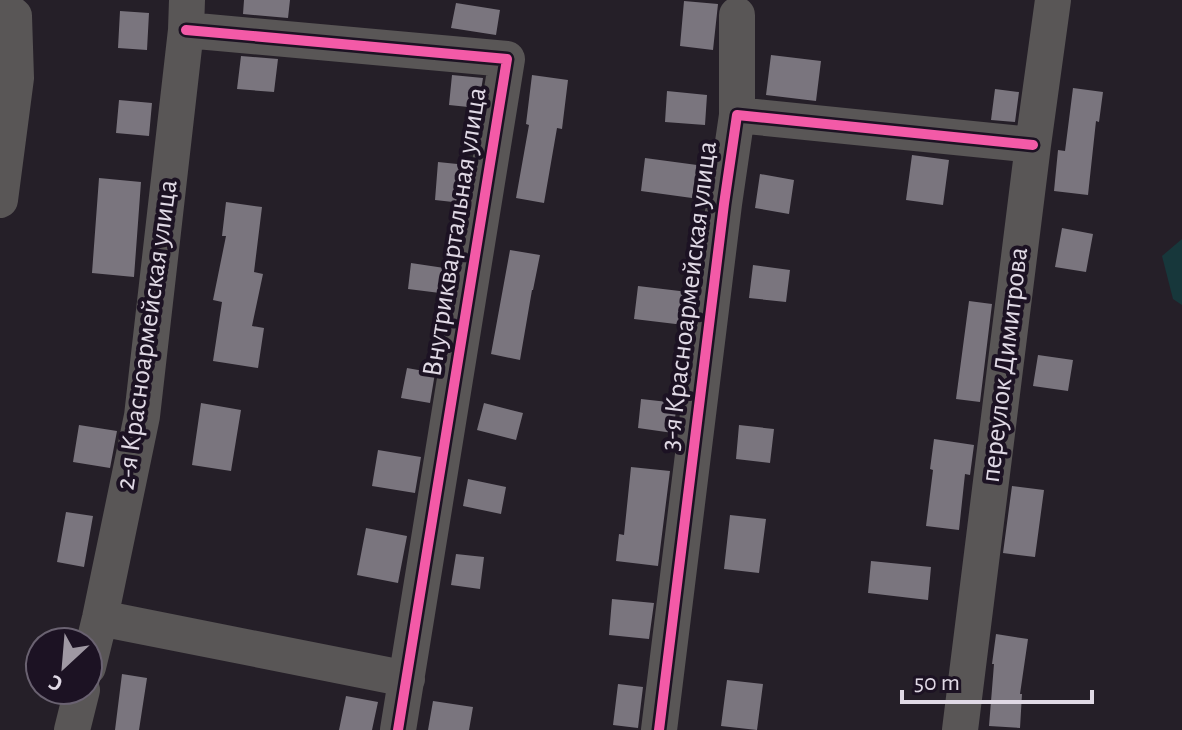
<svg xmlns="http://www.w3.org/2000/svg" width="1182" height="730" font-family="'Alegreya Sans',sans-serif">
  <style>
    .water { fill: #17373b }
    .building { fill: #7a757e }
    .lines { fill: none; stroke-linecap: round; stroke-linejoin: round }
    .minor { stroke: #595656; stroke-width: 36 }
    .cycleway-casing { stroke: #1c1223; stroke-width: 15 }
    .cycleway { stroke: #f35aa7; stroke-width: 10 }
    .labels { text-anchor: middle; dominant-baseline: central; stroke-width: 8; stroke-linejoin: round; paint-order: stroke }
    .street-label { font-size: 28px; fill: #e0d9e5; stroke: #1c1223 }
  </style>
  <rect width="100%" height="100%" fill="#251f28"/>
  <path class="water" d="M1182 239V305L1173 299 1162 256Z"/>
  <path class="building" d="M244 0H290L288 18 243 14Z
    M684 1 718 4 713 50 680 46Z
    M456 3 500 10 496 35 451 28Z
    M120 11 149 13 147 50 118 48Z
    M771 55 821 61 816 101 766 95Z
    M241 56 278 59 274 92 237 89Z
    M452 75 483 78 478 108 449 105Z
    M532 75 568 80 562 129 557 128 544 203 516 198 529 125 526 124Z
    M1073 88 1103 92 1099 122 1096 121 1088 195 1054 191 1058 150 1065 151Z
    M995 89 1019 92 1015 122 991 120Z
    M667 91 707 95 705 125 665 122Z
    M119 100 152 103 149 136 116 133Z
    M912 155 949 160 943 205 906 200Z
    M645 158 697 165 692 198 641 191Z
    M438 162 467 165 462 203 435 200Z
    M760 174 794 180 789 214 755 208Z
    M99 178 141 182 134 277 92 273Z
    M226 202 262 207 254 272 263 274 252 326 264 328 258 368 213 361 222 302 213 300 226 236H222Z
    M1062 228 1093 234 1086 272 1055 267Z
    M510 250 540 255 533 290H532L520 360 491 354Z
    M411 263 451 269 448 294 408 289Z
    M753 265 790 270 786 302 749 298Z
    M638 286 688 292 684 325 634 319Z
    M969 301 992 304 980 402 956 399Z
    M1038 355 1073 360 1068 391 1033 386Z
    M407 368 435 373 430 403 401 398Z
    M641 399 677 403 673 433 638 428Z
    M201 403 241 410 231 471 192 465Z
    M484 403 523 413 516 440 477 430Z
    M79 425 117 431 110 468 73 462Z
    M739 425 774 429 770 463 736 459Z
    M934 439 974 445 970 475 965 474 959 530 926 526 933 470 930 469Z
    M378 450 421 457 415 493 372 486Z
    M631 467 670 471 658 566 616 561 619 534 624 535Z
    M468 479 506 487 501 514 463 506Z
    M1012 486 1044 490 1035 557 1003 553Z
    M66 512 93 516 84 567 57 562Z
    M730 515 766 519 759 573 724 569Z
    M366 528 407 536 398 583 357 575Z
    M456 554 484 557 480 589 451 585Z
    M871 561 931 567 928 600 868 593Z
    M612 599 654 603 649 639 609 635Z
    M996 634 1028 639 1020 694H1022L1020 728 989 726 994 664H992Z
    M122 674 147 678 139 730H115Z
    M727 680 763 684 757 730 721 726Z
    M618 684 643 687 638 728 613 725Z
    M346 696 378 702 372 730H339Z
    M433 701 473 707 469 730H428Z"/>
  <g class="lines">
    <path class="minor" d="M0 4 14 16 16 78 0 200
      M737 15V115
      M186 30 507 59 398 730
      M100 618 407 679
      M88 667 100 618 142 416 186 30 187 0
      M72 730 82 690
      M659 730 724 204 737 115 1033 145
      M960 730 1033 145 1053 0"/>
    <defs>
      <path id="cycleway" d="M186 30 507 59 398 730
        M659 730 724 204 737 115 1033 145"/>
    </defs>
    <use href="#cycleway" class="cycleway-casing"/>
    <use href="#cycleway" class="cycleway"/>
  </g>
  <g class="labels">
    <g class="street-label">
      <text transform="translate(455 232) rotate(-81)">Внутриквартальная улица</text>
      <text transform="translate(689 296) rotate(-83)">3-я Красноармейская улица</text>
      <text transform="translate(147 335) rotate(-82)">2-я Красноармейская улица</text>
      <text transform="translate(1005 365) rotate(-83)">переулок Димитрова</text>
    </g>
  </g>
  <g transform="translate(64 666) rotate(206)"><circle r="38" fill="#1c1223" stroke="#6a6271" stroke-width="2"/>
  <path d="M0-6L14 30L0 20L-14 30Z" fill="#9f98a3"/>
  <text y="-12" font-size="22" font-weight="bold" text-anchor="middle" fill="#e0d9e5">С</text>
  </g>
  <path d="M902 690v12h190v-12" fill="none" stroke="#e0d9e5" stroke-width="4"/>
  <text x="914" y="690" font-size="24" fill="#e0d9e5" stroke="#1c1223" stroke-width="6" paint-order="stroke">50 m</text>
</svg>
